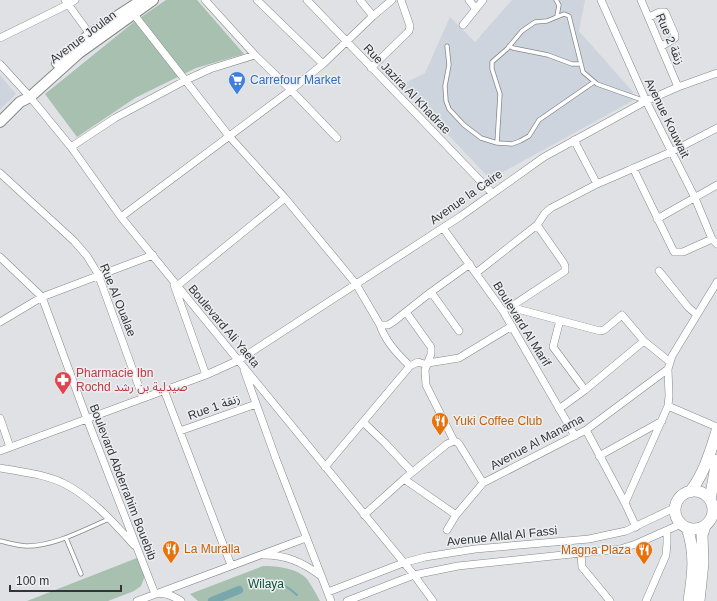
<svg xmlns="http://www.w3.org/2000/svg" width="717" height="601" font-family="Helvetica,'Noto Sans Arabic',sans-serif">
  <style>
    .built { fill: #cdd4dd }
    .green { fill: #a7c0b0 }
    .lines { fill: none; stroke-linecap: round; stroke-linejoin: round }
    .stream { stroke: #78a7ac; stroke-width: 2 }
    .canal { stroke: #78a7ac; stroke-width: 8 }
    .lane-casing { stroke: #86888b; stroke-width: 5 }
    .street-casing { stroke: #86888b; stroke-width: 8 }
    .secondary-casing { stroke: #86888b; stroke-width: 12 }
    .primary-casing { stroke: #86888b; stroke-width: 12 }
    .lane { stroke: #fff; stroke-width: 3.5 }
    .street { stroke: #fff; stroke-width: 7 }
    .secondary { stroke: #fff; stroke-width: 10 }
    .primary { stroke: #fff; stroke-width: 11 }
    .labels { text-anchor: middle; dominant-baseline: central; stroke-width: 3; stroke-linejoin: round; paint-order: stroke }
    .street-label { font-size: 12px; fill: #333435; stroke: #eceff2 }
    .shop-label { font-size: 12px; fill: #366cbe; stroke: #eceff2; text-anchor: start }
    .health-label { font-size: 12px; fill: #be3a42; stroke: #eceff2; text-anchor: start }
    .food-label { font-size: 12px; fill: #c56008; stroke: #eceff2; text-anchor: start }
    .park-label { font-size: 12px; fill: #105033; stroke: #eceff2 }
  </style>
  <rect width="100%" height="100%" fill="#dfe1e5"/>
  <path class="built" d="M512 0H585L579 31 633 92 634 100 490 179 401 85 425 73 450 17 475 42Z
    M0 75 16 94 0 110Z"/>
  <path class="green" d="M166 0H197L244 54 196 68 135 98 77 137 45 94 134 22Z
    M137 558 144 573V578L141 586 134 591 108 601H27Z
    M263 566C277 566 297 568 307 579 312 586 316 594 320 601H198L190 594Z"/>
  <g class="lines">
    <path class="stream" d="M252 585C269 579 284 582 297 595"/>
    <path class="canal" d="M212 601 239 590"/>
    <defs>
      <path id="lane" d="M556 0 559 5 557 16
        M447 46 449 65 445 86 446 101 449 109 464 125 481 138 497 143 512 144 520 141 529 136 539 120 594 82
        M509 46 513 48 548 55 572 64H581
        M497 143 500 94 492 69V62L507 49 522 31 535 22 547 21 564 14 569 16 583 72 597 84 645 101
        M66 538 81 574
        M0 541C9 543 19 546 27 546 55 546 85 529 109 519"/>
      <path id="street" d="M65 0 92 37
        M205 0 255 55 291 90 337 138
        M257 0 323 64
        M307 0 492 193
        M360 0 373 16
        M469 0 476 9
        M601 0 646 101 695 198 712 239 717 244
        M641 0 678 87
        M132 12 229 136 285 198 356 284 380 325H388L393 322 431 292 470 264
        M649 17 660 12H665L675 35V38L662 46
        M463 25 483 0
        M0 38 69 4 75 0
        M0 64 30 97 71 147 121 217 414 575 433 601
        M371 68 409 31 410 26 401 0
        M574 140 597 184
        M71 147 115 118 186 80 210 69 255 55
        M633 168 674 252H683L712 239
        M0 173 74 241 87 256 98 274 143 398
        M121 217 291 90 323 64 373 16 392 0
        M657 219 717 185
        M443 228 503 311 575 436
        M0 257 42 297 87 419 155 594C165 592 173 596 181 601
        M659 271 688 307 697 315
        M476 273 537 225 545 213 551 208 597 184 671 152 717 128
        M174 285 206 375
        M177 286 285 198
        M431 292 459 331
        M510 307 600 331 604 330 622 315 644 341 670 362
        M509 308 565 271V266L563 262 537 225
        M406 312 431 347V354L425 370 426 385 454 441
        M560 320 553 347 585 390
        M0 322 42 297 153 255
        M380 325C385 341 397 354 410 366
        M428 363 459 358 512 326
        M244 370 276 459 331 601
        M164 390 231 565
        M668 406 717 427
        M559 409 585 390 644 341
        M0 418 10 447
        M363 422 385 443 412 472
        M586 430 625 503 636 527
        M180 431 256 404
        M0 451 206 375 239 360 461 216 544 157 646 101 678 87 717 73
        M599 456 662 421
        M325 467 410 366 418 362 427 365
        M0 468C22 472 45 474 65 484 92 498 114 523 134 545
        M404 479 456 515
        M625 503 668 406 669 396 668 369 672 356 717 282
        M713 508 717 507
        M364 515 404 479 447 444 454 441 457 442 459 444 483 483
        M447 530 456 515 483 483 586 430 668 369
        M581 554 582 567 610 601
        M263 555C287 555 302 562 321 576
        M328 592 403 563 425 557 475 549 589 539 612 534 626 531 672 509 676 504
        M137 601 306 538
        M347 601 414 575 458 566 620 549 636 544 681 524
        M646 601 666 555 667 543V531"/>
      <path id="secondary" d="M57 63 90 34 142 0
        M0 122 20 102 30 97 79 53 153 0"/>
      <path id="primary" d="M675 510a19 19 0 1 1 38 0a19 19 0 1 1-38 0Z
        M690 492C704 474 710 453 717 431
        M710 500 717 460
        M687 528C696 554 693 574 689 601
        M699 601 703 563 702 535 705 526"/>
    </defs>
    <use href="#lane" class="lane-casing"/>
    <use href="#street" class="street-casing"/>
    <use href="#secondary" class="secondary-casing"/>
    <use href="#primary" class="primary-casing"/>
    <use href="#lane" class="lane"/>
    <use href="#street" class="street"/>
    <use href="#secondary" class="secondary"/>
    <use href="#primary" class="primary"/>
  </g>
  <defs>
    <symbol id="supermarket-pin" viewBox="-11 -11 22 30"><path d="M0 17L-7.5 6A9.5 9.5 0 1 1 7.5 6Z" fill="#3f7fe0" stroke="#eceff2"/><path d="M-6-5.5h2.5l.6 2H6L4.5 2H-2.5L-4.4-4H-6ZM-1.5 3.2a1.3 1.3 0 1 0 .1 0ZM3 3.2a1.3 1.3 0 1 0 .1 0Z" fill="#fff"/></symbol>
    <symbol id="pharmacy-pin" viewBox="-11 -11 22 30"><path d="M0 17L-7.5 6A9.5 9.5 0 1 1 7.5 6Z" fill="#e0444e" stroke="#eceff2"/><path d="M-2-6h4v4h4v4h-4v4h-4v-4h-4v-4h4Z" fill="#fff"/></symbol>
    <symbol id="restaurant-pin" viewBox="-11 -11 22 30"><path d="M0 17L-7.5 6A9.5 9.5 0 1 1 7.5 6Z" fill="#e8710a" stroke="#eceff2"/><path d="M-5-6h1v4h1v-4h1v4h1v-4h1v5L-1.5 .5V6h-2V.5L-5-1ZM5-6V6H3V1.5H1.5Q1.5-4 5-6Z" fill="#fff"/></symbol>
  </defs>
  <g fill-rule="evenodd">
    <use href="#supermarket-pin" x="227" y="70" width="20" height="27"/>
    <use href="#pharmacy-pin" x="53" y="370" width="20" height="27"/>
    <use href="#restaurant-pin" x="430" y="411" width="20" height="27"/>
    <use href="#restaurant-pin" x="161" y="539" width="20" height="27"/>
    <use href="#restaurant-pin" x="634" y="540" width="20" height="27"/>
  </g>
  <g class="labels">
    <g class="street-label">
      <text transform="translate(83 37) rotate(-37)">Avenue Joulan</text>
      <text transform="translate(670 39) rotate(67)">Rue 2 زنقة</text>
      <text transform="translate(407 89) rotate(46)">Rue Jazira Al Khadrae</text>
      <text transform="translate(667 118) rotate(64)">Avenue Kouwait</text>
      <text transform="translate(466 197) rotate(-35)">Avenue la Caire</text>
      <text transform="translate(118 300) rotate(68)">Rue Al Oualae</text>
      <text transform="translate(522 324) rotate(58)">Boulevard Al Marif</text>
      <text transform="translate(224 326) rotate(50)">Boulevard Ali Yaeta</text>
      <text transform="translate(214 407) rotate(-20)">Rue 1 زنقة</text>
      <text transform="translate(537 442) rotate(-28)">Avenue Al Manama</text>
      <text transform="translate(123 482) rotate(69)">Boulevard Abderrahim Bouebib</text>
      <text transform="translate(502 536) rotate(-6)">Avenue Allal Al Fassi</text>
    </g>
    <g class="shop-label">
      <text x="250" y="80">Carrefour Market</text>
    </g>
    <g class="health-label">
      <text x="76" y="373">Pharmacie Ibn<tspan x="76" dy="14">Rochd صيدلية بن رشد</tspan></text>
    </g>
    <g class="food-label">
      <text x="453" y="421">Yuki Coffee Club</text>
      <text x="184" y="549">La Muralla</text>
      <text x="631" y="550" text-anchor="end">Magna Plaza</text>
    </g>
    <g class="park-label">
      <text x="266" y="584">Wilaya</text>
    </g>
  </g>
  <path d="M10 585v6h111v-6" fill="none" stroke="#333435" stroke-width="2"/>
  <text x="16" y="585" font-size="12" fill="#333435" stroke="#eceff2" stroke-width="3" paint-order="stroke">100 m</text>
</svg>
